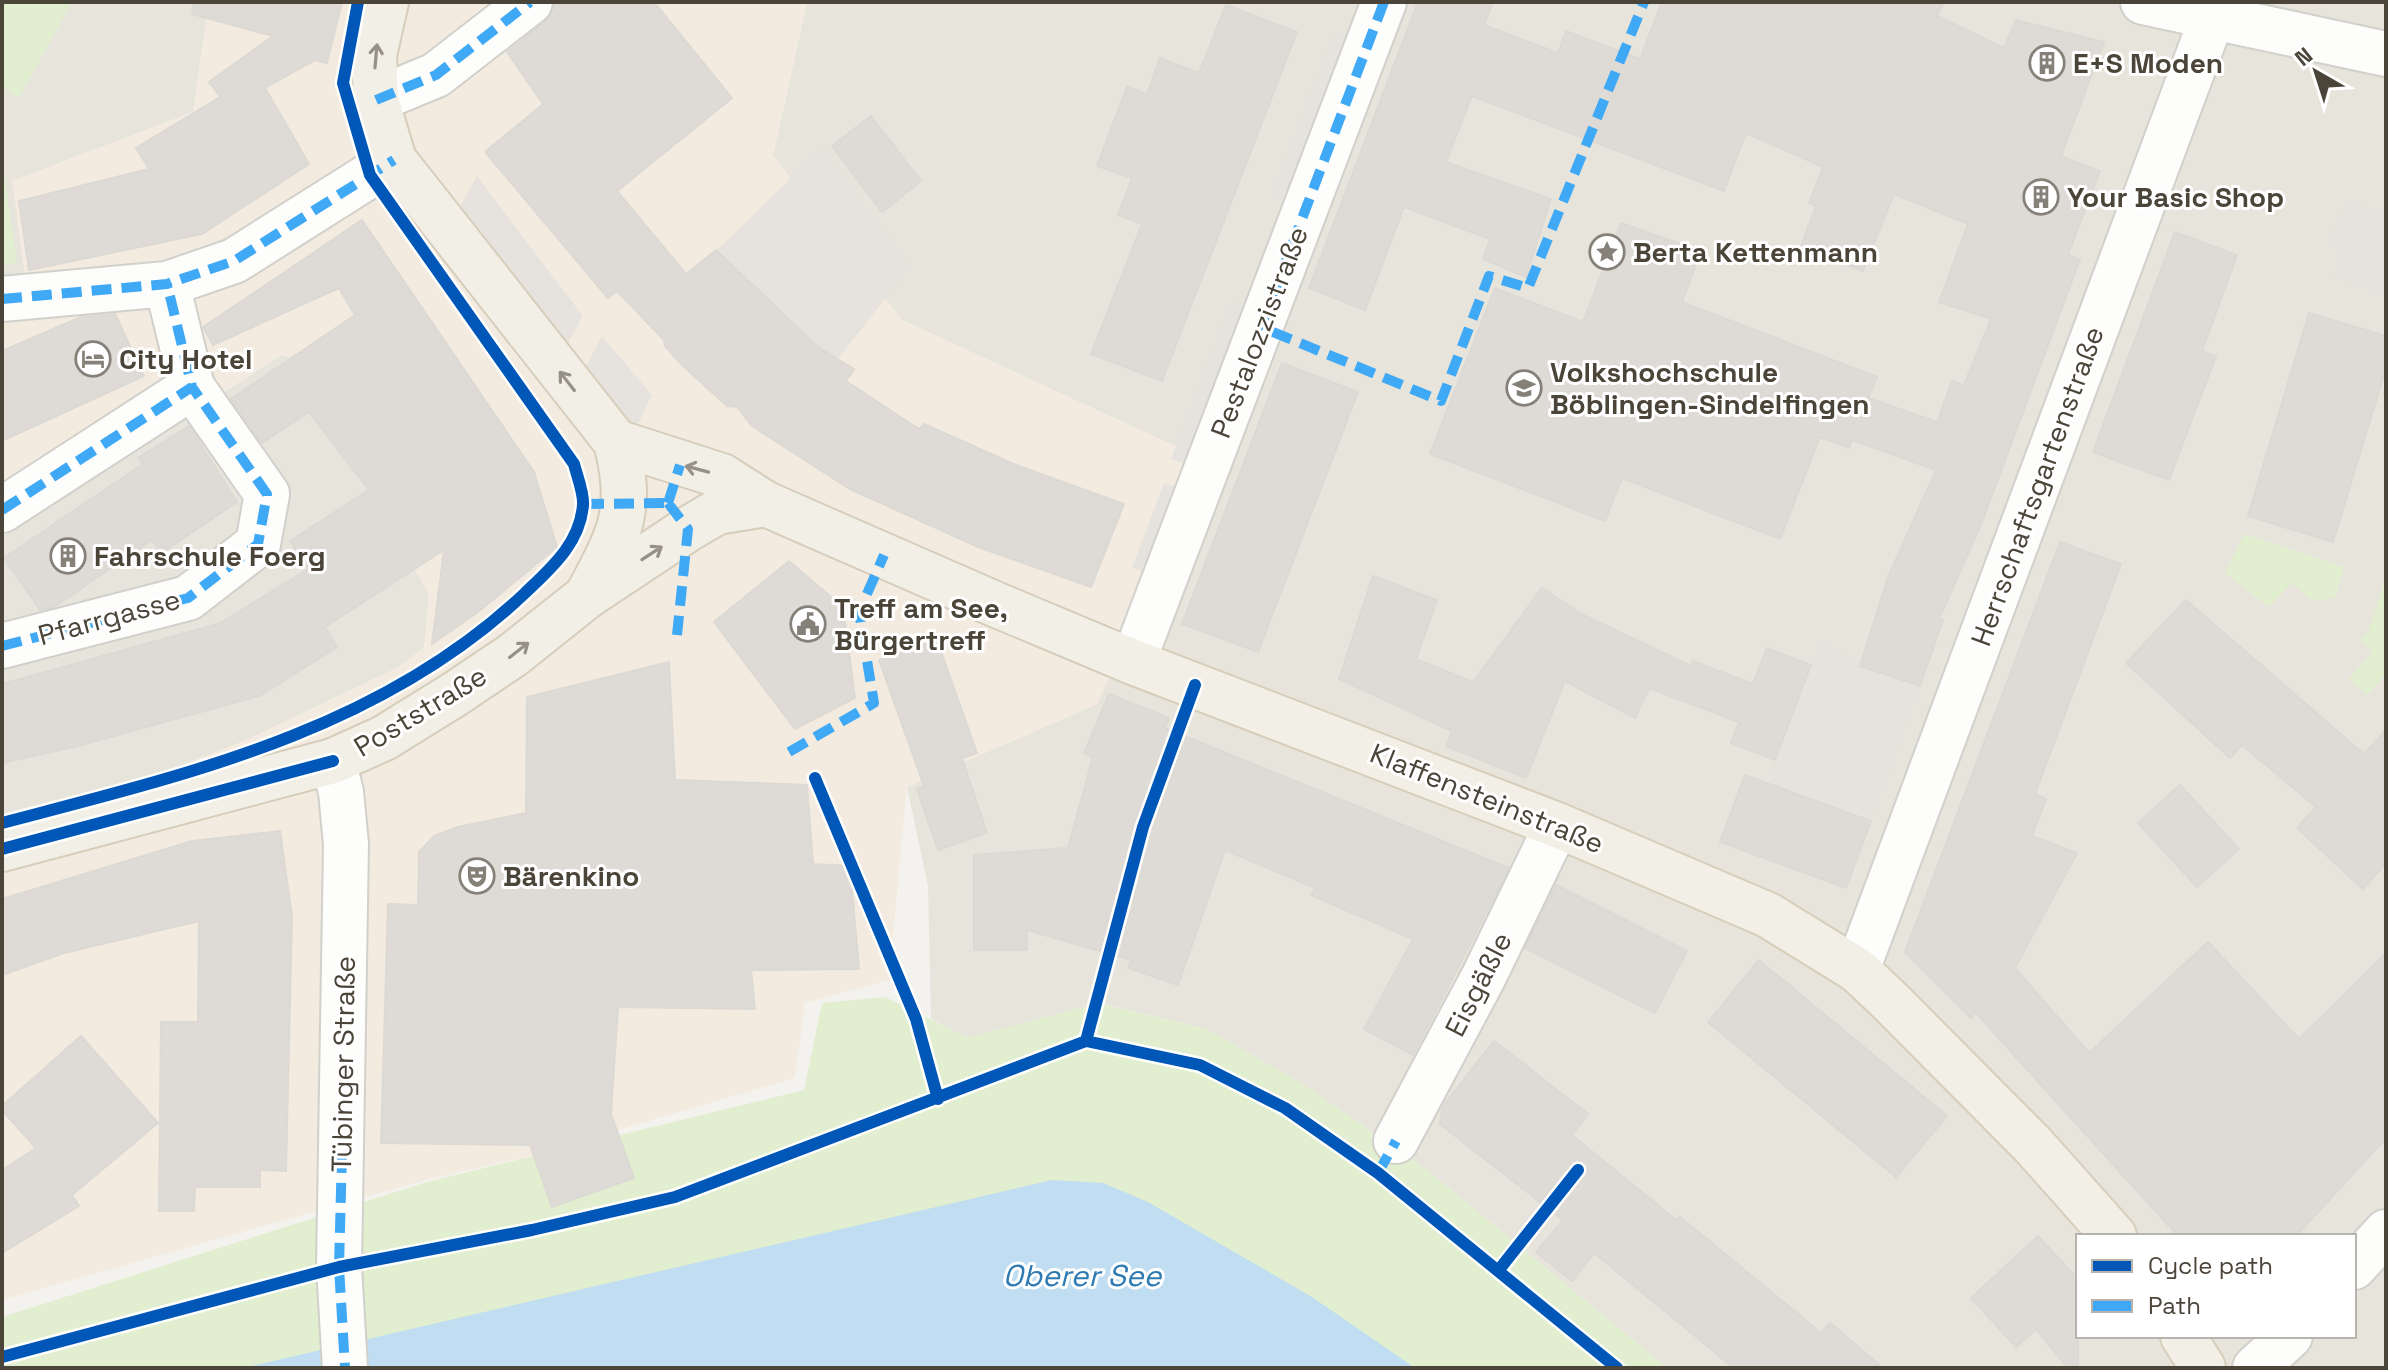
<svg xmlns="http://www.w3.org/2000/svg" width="2388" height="1370" font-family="'Space Grotesk',sans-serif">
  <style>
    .residential { fill: #e7e4dc; fill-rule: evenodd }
    .commercial { fill: #f3ebdf }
    .green { fill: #e1eecf }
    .parking { fill: #e6e3df }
    .water { fill: #c0ddf1 }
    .building { fill: #dedbd6; stroke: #dcd9d4; stroke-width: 2 }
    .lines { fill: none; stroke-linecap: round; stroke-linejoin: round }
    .minor-casing { stroke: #d2d0cb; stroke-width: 48 }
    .major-casing { stroke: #d6cebb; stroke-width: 48 }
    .minor { stroke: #fdfdfc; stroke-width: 44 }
    .major { stroke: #f2efe6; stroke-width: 44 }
    .quiet { stroke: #3fa9f5; stroke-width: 10; stroke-dasharray: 20 10; stroke-linecap: butt }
    .cycleway-casing { stroke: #fff; stroke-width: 17 }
    .cycleway { stroke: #0057b8; stroke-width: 12 }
    .oneway { stroke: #969187 }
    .labels { text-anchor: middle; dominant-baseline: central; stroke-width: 6; stroke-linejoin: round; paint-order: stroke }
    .poi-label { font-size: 28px; font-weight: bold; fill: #4b4439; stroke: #fff; text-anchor: start }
    .street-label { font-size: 28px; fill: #4b4439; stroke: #fff }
    .water-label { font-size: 30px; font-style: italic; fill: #2e7ab2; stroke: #fff }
  </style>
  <rect width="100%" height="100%" fill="#f4f2ee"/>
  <path class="residential" d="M2 2H209L193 112 13 181 26 284 2 296Z
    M807 2H2386V1368H1667L1427 1170 1303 1084 1206 1029 1099 1003 968 1038 931 1019 928 886 907 787 1097 704 1205 460 902 320 773 156ZM2078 1236H2354V1336H2078Z
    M281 355 298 360 429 594 424 648 397 668 244 741 132 785 2 821V536Z"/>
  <path class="commercial" d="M209 2H807L773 156 902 320 1205 460 1097 704 907 787 889 980 805 1003 795 1078 530 1156 426 1180 2 1300V821L132 785 244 741 397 668 424 648 429 594 298 360 280 355 2 536V296L26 284 12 181 193 112Z"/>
  <path class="green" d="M2 2H72L19 98 2 85Z
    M2 160 17 263 2 265Z
    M2244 534 2344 567 2336 596C2314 606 2308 598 2292 583L2269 607 2225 573Z
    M2386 577V674L2367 695 2349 679 2373 651 2360 640 2369 630Z
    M885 997 968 1038 1098 1003 1206 1029 1303 1084 1427 1170 1667 1368H2V1317L427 1182 804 1090 822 1003Z"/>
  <path class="parking" d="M1334 34 1348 39 1285 199 1272 194Z
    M821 149 910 266 835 363 717 250Z
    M477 176 583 316 555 366 447 230Z
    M2346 201 2386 212V296L2334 277 2343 252 2329 246Z
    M1232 301 1247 307 1187 465 1171 459Z
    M602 336 652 395 636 428 574 389Z
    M1164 483 1180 489 1147 573 1132 568Z
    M1821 639 1860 666 1920 686 1871 821 1767 783Z"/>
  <path class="water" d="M1052 1180 1103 1183 1148 1202 1312 1297 1415 1368H243Z"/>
  <path class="building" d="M194 2H342L327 63 315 60 265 88 309 164 202 234 29 270 19 201 149 169 136 148 220 97 209 82 273 36 192 14Z
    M554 2H654L732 98 617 191 686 274 716 250 818 347 854 369 846 381 919 429 924 424 1016 465 1124 504 1091 587 978 547 850 489 752 426 737 407 727 406 681 364 665 346 664 340 617 291 608 298 485 152 543 104 507 52 546 21Z
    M1418 2H1493L1484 25 1558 53 1566 31 1640 59 1662 2H1944L1937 16 2004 48 2016 20 2104 42 2061 156 2100 171 2068 255 2080 259 1982 522 1939 619 1943 620 1920 686 1860 666 1888 577 1936 470 1852 440 1849 448 1820 437 1780 539 1622 478 1605 521 1430 454 1495 288 1583 322 1621 223 1701 251 1682 302 1877 377 1868 398 1937 422 1952 381 1964 385 1991 319 1939 302 1968 224 1894 194 1863 271 1801 246 1816 206 1809 203 1823 167 1746 133 1724 191 1472 96 1446 162 1551 199 1526 277 1483 259 1490 239 1404 207 1365 310 1309 288Z
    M1226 5 1297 32 1162 381 1091 354 1142 224 1118 215 1132 178 1097 166 1127 87 1147 94 1160 58 1199 73Z
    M871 116 921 181 882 212 832 146Z
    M362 220 534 472 557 547 478 612 432 644 444 550 325 627 337 647 259 696 74 747 2 763V684L221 623 308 569 290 541 369 490 309 412 262 443 231 399 355 315 339 288 213 345 203 327Z
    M2175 232 2237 255 2202 351 2216 356 2169 480 2093 452Z
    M2309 313 2386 336V368L2333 542 2248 516Z
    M115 314 144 376 2 441V351L81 317Z
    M1282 363 1358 392 1258 652 1182 624Z
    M189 426 237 502 161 553 152 540 54 607 40 610 4 558 143 464 138 458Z
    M2060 542 2121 564 2035 794 2046 799 2032 836 2077 853 2015 968 2089 1053 2208 942 2299 1039 2386 953V1138L2296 1236H2178L1975 1012 1971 1018 1905 952Z
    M789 561 843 607 855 698 795 729 714 622Z
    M1373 576 1437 600 1416 659 1473 682 1542 588 1581 614 1691 666 1693 661 1753 684 1767 648 1811 665 1775 760 1731 743 1739 722 1649 688 1635 718 1565 681 1526 778 1446 746 1452 731 1339 679Z
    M2186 600 2364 754 2386 730V863L2363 889 2297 828 2316 807 2242 745 2230 758 2126 663Z
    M937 640 977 753 962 758 987 833 938 850 917 789 924 786 879 660Z
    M669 662 675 780 807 785 813 864 850 866 859 969 751 970 755 1009 618 1007 611 1114 634 1178 552 1207 530 1145 381 1143 388 904 418 905 419 852 434 836 458 827 526 813 527 697Z
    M1109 694 1169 718 1165 728 1509 868 1413 1055 1364 1029 1413 939 1311 895 1315 888 1225 850 1178 985 1128 968 1131 960 1027 930V950H974V855L1068 848 1093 757 1084 753Z
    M1745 775 1871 821 1846 888 1720 842Z
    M2180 785 2239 849 2197 887 2138 823Z
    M280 831 292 916 286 1171 260 1170V1187H195L194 1211H159L161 1022H198L199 921 64 953 2 975V899L192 841Z
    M1556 885 1687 951 1655 1013 1525 948Z
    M1759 960 1947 1116 1896 1177 1708 1022Z
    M81 1036 158 1123 72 1195 79 1206 2 1253V1170L36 1148 2 1110V1106Z
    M1494 1041 1588 1114 1572 1135 1676 1220 1679 1216 1821 1333 1830 1323 1883 1368H1734L1594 1253 1572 1281 1536 1252 1563 1220 1440 1124 1443 1106Z
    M2038 1236 2078 1279V1368H2068L2036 1329 2016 1347 1971 1298Z"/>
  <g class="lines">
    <defs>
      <path id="minor" d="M2143 2 2386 54
        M376 100 436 75 530 2
        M2 299 167 284 234 261 394 160
        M2 510 192 387 167 284
        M2 646 188 598 258 544 267 494 192 387
        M1133 662 1384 2
        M333 761 341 792 346 844 339 1267 345 1368
        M1857 970 2218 2
        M1396 1141 1484 976 1557 825
        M2354 1267 2386 1232
        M2255 1368 2290 1336"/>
      <path id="major" d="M386 2 374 55 376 100 394 160 616 442C634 510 620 534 588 594
        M616 442 722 476 766 504 997 605 1133 662 1557 825 1768 915 1857 970 1890 1001 2033 1145 2114 1236
        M2 849 333 761 384 738 455 694 513 655 587 596 688 529 717 512 766 504
        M2183 1336 2203 1368"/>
    </defs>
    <use href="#minor" class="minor-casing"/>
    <use href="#major" class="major-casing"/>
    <use href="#minor" class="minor"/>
    <use href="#major" class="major"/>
    <path class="quiet" d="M1384 2 1261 327 1441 401 1489 276 1528 288 1644 2
      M376 100 436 75 530 2
      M2 299 167 284 234 261 394 160
      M668 503 688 529 677 635
      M668 503 680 465
      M584 504 668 503
      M2 510 192 387 167 284
      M2 646 188 598 258 544 267 494 192 387
      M789 752 874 703 859 612 884 555
      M342 1153 339 1267 345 1368
      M1378 1173 1396 1141"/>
    <defs>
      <path id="cycleway" d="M815 778 916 1019 938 1099
        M2 823C189 774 380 730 524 594 550 569 580 544 583 505 584 493 577 476 574 464L370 175 343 83 358 2
        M2 849 333 761
        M1086 1041 1143 827 1195 685
        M1498 1271 1578 1170
        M2 1357 339 1267 532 1230 675 1197 1086 1041 1200 1065 1285 1108 1378 1173 1617 1368"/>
    </defs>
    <use href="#cycleway" class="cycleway-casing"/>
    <use href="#cycleway" class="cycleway"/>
  </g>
  <defs><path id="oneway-shaft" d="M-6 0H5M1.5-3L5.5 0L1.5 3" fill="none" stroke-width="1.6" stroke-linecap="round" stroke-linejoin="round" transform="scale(2)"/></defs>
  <g class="oneway">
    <use href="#oneway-shaft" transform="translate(376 56) rotate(-85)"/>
    <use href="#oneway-shaft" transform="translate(567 381) rotate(-128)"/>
    <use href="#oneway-shaft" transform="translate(697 469) rotate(-165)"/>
    <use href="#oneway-shaft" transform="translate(652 553) rotate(-33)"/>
    <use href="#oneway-shaft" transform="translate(519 650) rotate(-38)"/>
  </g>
  <defs>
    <symbol id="building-ring" viewBox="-11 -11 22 22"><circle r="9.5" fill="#fff" stroke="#868178" stroke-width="1.5"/><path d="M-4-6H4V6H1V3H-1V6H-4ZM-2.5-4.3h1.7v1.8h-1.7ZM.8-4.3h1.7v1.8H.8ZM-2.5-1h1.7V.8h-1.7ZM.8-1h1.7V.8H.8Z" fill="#868178"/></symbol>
    <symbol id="sight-ring" viewBox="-11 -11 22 22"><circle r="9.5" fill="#fff" stroke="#868178" stroke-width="1.5"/><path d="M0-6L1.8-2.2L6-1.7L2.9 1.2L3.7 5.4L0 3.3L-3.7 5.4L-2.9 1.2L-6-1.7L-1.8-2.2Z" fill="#868178"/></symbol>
    <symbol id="hotel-ring" viewBox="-11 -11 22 22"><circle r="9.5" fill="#fff" stroke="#868178" stroke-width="1.5"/><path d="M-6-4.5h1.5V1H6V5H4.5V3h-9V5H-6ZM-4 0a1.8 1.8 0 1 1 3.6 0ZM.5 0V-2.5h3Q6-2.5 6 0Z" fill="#868178"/></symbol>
    <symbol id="university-ring" viewBox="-11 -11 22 22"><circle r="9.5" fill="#fff" stroke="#868178" stroke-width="1.5"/><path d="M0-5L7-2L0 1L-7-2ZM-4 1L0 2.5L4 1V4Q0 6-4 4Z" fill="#868178"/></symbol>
    <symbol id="civic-ring" viewBox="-11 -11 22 22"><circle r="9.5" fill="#fff" stroke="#868178" stroke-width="1.5"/><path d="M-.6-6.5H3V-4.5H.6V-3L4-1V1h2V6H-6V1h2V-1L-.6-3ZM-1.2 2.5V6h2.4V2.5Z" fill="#868178"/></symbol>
    <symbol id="theatre-ring" viewBox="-11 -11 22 22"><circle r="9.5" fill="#fff" stroke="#868178" stroke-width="1.5"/><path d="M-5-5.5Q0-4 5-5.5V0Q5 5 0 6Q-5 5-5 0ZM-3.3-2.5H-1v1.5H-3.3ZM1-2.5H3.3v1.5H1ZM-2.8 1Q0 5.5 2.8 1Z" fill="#868178"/></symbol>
  </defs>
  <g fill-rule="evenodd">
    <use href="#building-ring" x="2027" y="43" width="40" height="40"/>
    <use href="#building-ring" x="2021" y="177" width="40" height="40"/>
    <use href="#sight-ring" x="1587" y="232" width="40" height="40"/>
    <use href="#hotel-ring" x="73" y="339" width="40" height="40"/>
    <use href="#university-ring" x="1504" y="368" width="40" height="40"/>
    <use href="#building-ring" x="48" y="536" width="40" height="40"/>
    <use href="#civic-ring" x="788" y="604" width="40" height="40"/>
    <use href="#theatre-ring" x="457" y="856" width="40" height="40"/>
  </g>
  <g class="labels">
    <g class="poi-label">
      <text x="2073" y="63">E+S Moden</text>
      <text x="2067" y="197">Your Basic Shop</text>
      <text x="1633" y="252">Berta Kettenmann</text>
      <text x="119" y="359">City Hotel</text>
      <text x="1550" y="372">Volkshochschule<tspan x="1550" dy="32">Böblingen-Sindelfingen</tspan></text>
      <text x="94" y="556">Fahrschule Foerg</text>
      <text x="834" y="608">Treff am See,<tspan x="834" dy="32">Bürgertreff</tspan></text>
      <text x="503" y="876">Bärenkino</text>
    </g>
    <g class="street-label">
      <text transform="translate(1259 332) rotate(-69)">Pestalozzistraße</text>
      <text transform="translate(2037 486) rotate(-70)">Herrschaftsgartenstraße</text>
      <text transform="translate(109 617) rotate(-15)">Pfarrgasse</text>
      <text transform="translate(420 711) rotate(-31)">Poststraße</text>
      <text transform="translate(1487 798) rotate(22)">Klaffensteinstraße</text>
      <text transform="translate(1478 984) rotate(-63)">Eisgäßle</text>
      <text transform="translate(343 1064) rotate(-89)">Tübinger Straße</text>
    </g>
    <g class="water-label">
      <text x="1082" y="1275">Oberer See</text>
    </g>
  </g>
  <rect width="2388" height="1370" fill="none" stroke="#4b4439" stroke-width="8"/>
  <rect x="2076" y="1234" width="280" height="104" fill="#ffffff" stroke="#b7b4b0" stroke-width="2"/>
  <rect x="2092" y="1260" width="40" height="12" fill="#0057b8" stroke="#b7b4b0" stroke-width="2"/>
  <text x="2148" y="1274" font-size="24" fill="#4b4439">Cycle path</text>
  <rect x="2092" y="1300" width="40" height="12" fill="#3fa9f5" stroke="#b7b4b0" stroke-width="2"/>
  <text x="2148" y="1314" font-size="24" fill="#4b4439">Path</text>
  <g transform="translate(2316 72) rotate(321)" stroke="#ffffff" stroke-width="6" paint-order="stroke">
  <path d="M0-6L14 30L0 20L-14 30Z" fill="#4b4439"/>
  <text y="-12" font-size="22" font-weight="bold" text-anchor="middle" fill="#4b4439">N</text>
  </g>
</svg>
